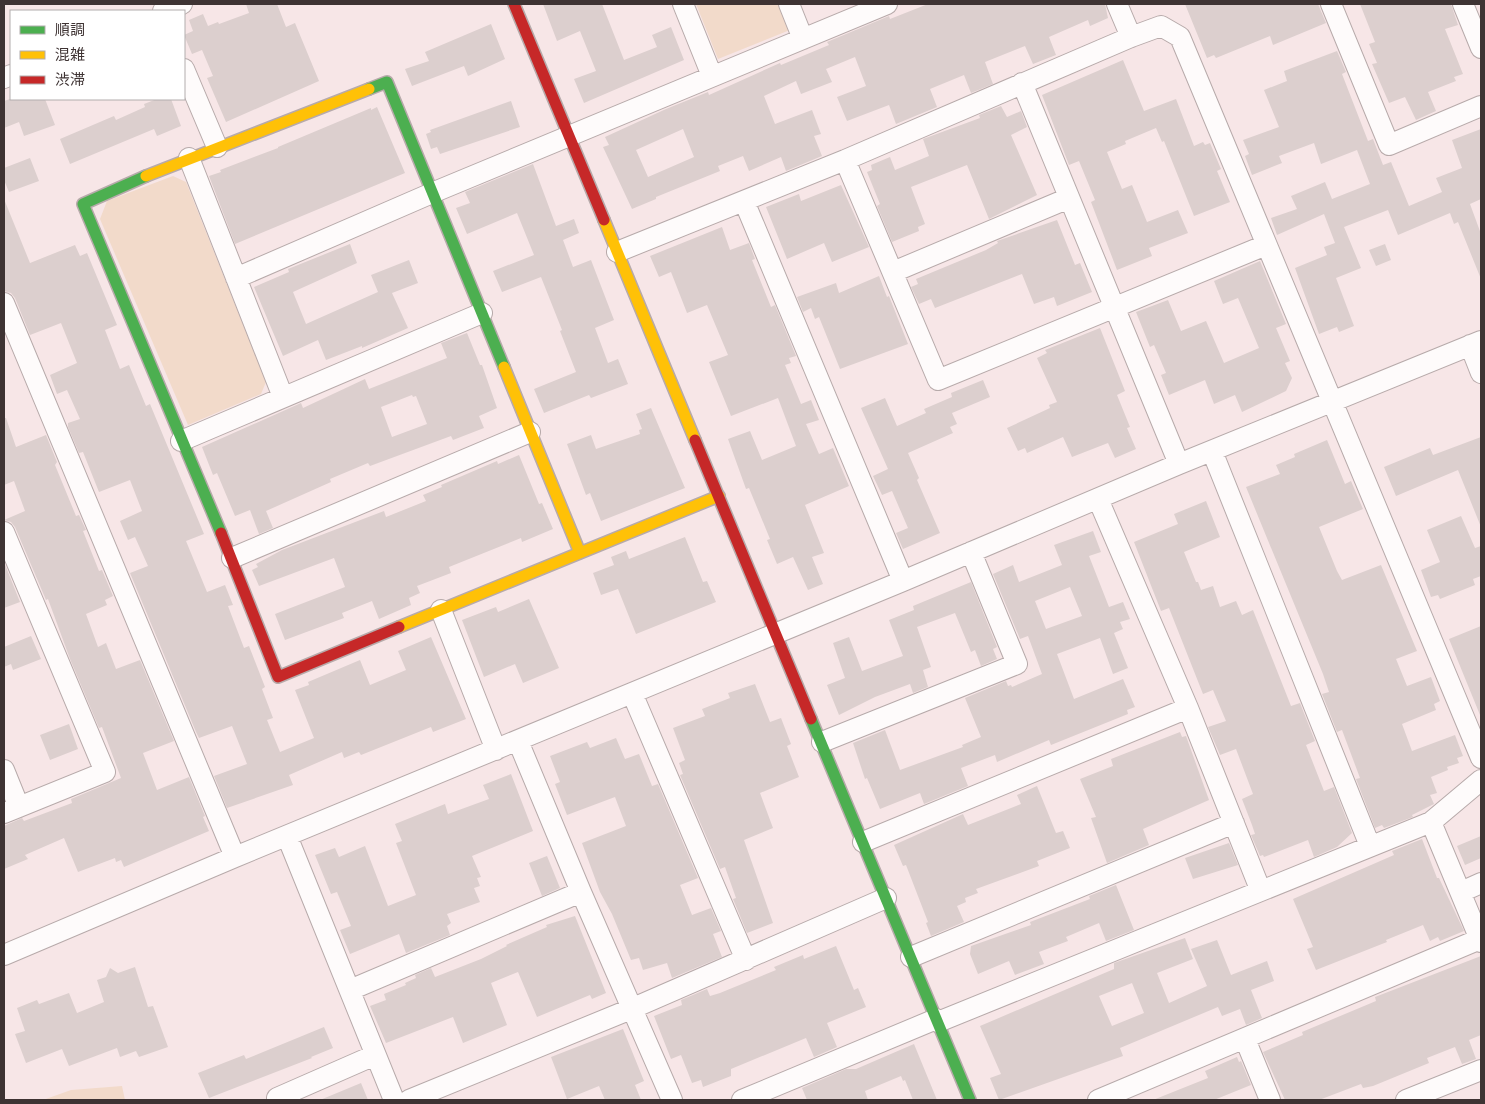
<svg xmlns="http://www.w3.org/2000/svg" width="1485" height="1104" font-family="Jost,'Noto Sans JP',sans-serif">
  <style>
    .green { fill: #f2daca }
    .building { fill: #dccfce; fill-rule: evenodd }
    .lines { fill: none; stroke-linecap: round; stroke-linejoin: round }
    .street-casing { stroke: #b7aaaa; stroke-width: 22 }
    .fast-casing { stroke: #b7aaaa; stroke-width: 14 }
    .slow-casing { stroke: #b7aaaa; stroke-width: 14 }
    .jam-casing { stroke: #b7aaaa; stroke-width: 14 }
    .street { stroke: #fefbfb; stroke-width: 20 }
    .fast { stroke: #4caf50; stroke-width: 11 }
    .slow { stroke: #ffc107; stroke-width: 11 }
    .jam { stroke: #c62828; stroke-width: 11 }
  </style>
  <rect width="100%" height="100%" fill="#f7e6e7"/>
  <path class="green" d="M696 4H779L790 30 718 59Z
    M173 176 186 182 266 382 261 394 188 425 100 219 107 201Z
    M122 1086 125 1100H43L71 1090Z"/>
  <path class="building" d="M246 4H277L286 27 295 23 319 81 226 122 207 78 213 76 202 50 192 54 184 35 193 31 189 20 203 14 208 26 218 22 219 24 249 13Z
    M543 4H602L624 60 657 47 652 35 671 27 684 60 584 103 574 79 596 71 580 31 557 41Z
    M928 4H1105L1108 18 1090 26 1088 20 1049 37 1056 55 1033 64 1025 46 985 62 993 84 971 93 964 75 930 89 937 107 896 124 889 105 847 121 837 97 866 86 855 57 826 69 832 82 801 94 796 81 764 96 775 124 812 110 821 134 814 136 822 156 786 171 781 157 749 171 743 156 718 166 720 171 656 197V199L632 209 603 147 609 145 605 137 666 109 708 92 709 95 780 63 781 65 829 45 827 42 889 16 890 19ZM683 129 694 157 648 177 636 150Z
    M1185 4H1318L1326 23 1273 45 1270 36 1216 58 1214 55 1207 58Z
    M1360 4H1451L1458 25 1445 29 1463 74 1454 77 1456 81 1428 92 1436 111 1416 120 1405 97 1389 103 1372 64 1377 63 1369 44 1375 42Z
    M491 24 505 59 468 76 464 66 412 86 405 69 429 61 425 52Z
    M1337 51 1346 72 1342 74 1368 141 1373 139 1383 165 1391 162 1409 206 1442 192 1436 178 1462 168 1452 140 1481 129V199L1470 204 1481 234V279L1458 222 1454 224 1450 213 1398 235 1388 210 1344 227 1361 268 1336 278 1354 326 1339 332 1337 327 1319 334 1295 268 1327 255 1324 247 1335 243 1324 214 1277 235 1271 218 1297 209 1291 196 1325 182 1332 199 1370 184 1357 150 1321 164 1314 143 1279 156 1282 163 1252 175 1245 156 1249 154 1243 140 1279 127 1264 90 1287 81 1284 71Z
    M1123 60 1144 111 1176 99 1194 146 1203 142 1205 145 1210 143 1221 169 1217 171 1230 202 1194 216 1164 141 1162 142 1156 128 1125 141 1126 144 1107 152 1122 189 1132 185 1147 222 1178 210 1188 233 1149 248 1152 256 1117 270 1091 202 1095 200 1079 161 1069 165 1042 95Z
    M10 99H45L55 125 24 136 19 122 4 128V101Z
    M157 99H171L181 126 157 136 154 129 70 164 60 139 114 116 116 120 145 107 144 104Z
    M511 101 520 127 440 154 437 147 431 149 426 134 431 132 430 130Z
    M1001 106 1007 117 1021 111 1027 127 1011 135 1037 195 989 219 967 165 911 187 925 224 918 227 919 231 892 242 877 206 880 204 867 172 872 170 871 165 890 157 895 170 929 156 923 139 980 118 979 115Z
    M377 107 405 173 235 244 209 176 221 172 220 170 278 148V147L371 108V110Z
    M30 158 39 181 9 192 4 180V168Z
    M533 164 556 226 574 219 579 233 563 240 573 267 591 260 614 320 595 328 608 363 618 359 628 384 591 398 589 395 544 413 534 389 576 372 560 331 562 330 541 277 502 292 493 271 534 255 517 213 467 234 456 208 470 203 465 192Z
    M841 185 869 247 832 262 824 243 787 259 766 207 799 194 801 201Z
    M4 199 30 263 75 245 80 256 87 253 117 325 105 330 120 369 129 365 146 406 150 404 204 534 186 541 207 592 225 585 233 605 228 606 244 648 249 646 265 687 262 689 273 718 267 720 280 752 314 738 295 690 309 685 308 682 360 660 370 685 406 670 398 651 431 637 466 719 433 732 431 727 361 755 359 752 344 758 342 752 289 775 293 785 227 808 214 776 247 764 232 726 199 738 196 732 130 573 148 566 135 537 128 540 120 521 142 511 130 480 99 492 83 452 79 453 68 427V423L80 419 67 390 57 394 50 375 77 363 61 323 30 335 15 298 11 293 4 291Z
    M1057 220 1075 265 1080 263 1092 292 1057 306 1054 297 1034 304 1022 274 935 308 931 299 919 304 911 287 918 284 916 279 986 250 998 243 997 241Z
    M722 227 730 250 749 243 755 259 752 260 771 307 775 305 796 356 789 358 791 363 785 365 801 404 811 400 819 420 806 424 819 454 833 448 849 486 805 505 824 553 812 557 823 584 808 590 793 557 777 564 767 540 770 539 749 488 746 489 728 439 750 431 762 460 796 446 778 398 731 416 709 362 728 355 707 305 687 313 671 272 659 277 650 256Z
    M350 244 357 263 293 292 306 324 378 292 371 275 409 260 418 283 392 293 408 328 362 348V346L326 360 318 340 283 356 254 287 289 272 288 269Z
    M1385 244 1391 260 1376 266 1369 250Z
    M1260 261 1286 324 1276 328 1290 361 1285 363 1292 378 1286 391 1242 412 1235 395 1214 404 1205 380 1169 395 1161 375 1166 373 1154 345 1150 347 1136 312 1168 300 1181 331 1206 321 1224 363 1259 348 1238 298 1223 304 1214 281Z
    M879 276 887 297 889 296 908 344 840 369 819 317 815 319 811 308 803 312 797 297 836 283 839 293Z
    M1100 328 1125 391 1117 395 1130 427 1127 428 1136 449 1115 458 1108 443 1072 457 1063 437 1027 453 1025 448 1018 451 1007 428 1050 408 1049 405 1057 402 1037 358 1047 353 1045 350Z
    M467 333 480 365H482L497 408 479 416 484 428 453 440 451 436 370 466 368 463 330 479 331 482 266 511 273 528 259 534 250 510 235 516 217 473 213 475 202 447 301 403 303 408 365 379 369 389 447 358 441 343ZM412 395 413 397 416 396 427 424 392 437 381 407Z
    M983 380 990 397 952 413 957 424 950 427 953 433 908 453 919 478 917 480 940 533 903 549 896 533 908 528 892 491 882 495 873 476 888 469 861 408 885 398 897 426 926 413 924 409 952 397 951 393Z
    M651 408 685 488 601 521 590 493 586 495 567 444 591 435 596 449 640 434 639 430 642 429 636 414Z
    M4 418H6L16 447 46 435 57 462 55 465 76 516 79 515 86 530 83 531 99 571 102 570 113 596 105 600 107 605 86 614 98 647 106 643 116 669 140 660 174 741 143 753 157 790 189 777 205 816 203 817 209 831 124 867 121 860 116 862 115 858 78 872 64 838 25 855 28 859 4 869V826L22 818 24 821 72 803 71 799 121 778 102 727 99 728 70 659 48 599 46 600 15 527 11 522 4 520 25 511 14 481 4 485Z
    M1481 437V527L1458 470 1396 496 1384 467 1430 448 1433 455Z
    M1327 440 1345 484 1351 481 1363 509 1319 527 1337 571 1342 580 1381 565 1417 651 1396 659 1407 686 1431 677 1440 701 1434 704 1436 710 1402 724 1412 751 1455 735 1463 756 1457 758 1459 763 1447 767 1448 770 1431 777 1437 793 1430 795 1434 804 1412 815 1413 817 1384 828 1382 825 1375 828 1356 779 1360 778 1342 730 1337 732 1322 694 1329 692 1323 674 1246 487 1280 474 1276 465 1295 457 1294 454Z
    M519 455 539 504 542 503 553 529 522 542 521 538 449 567 451 573 417 586 420 593 409 598 411 605 379 619 372 601 342 613 344 618 285 640 275 614 345 587 334 558 259 586 252 570 258 567 256 564 282 550 384 511 386 517 426 501 423 495 442 487 441 485 497 461 498 464Z
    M1206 501 1220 537 1184 552 1196 582H1198L1201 590 1213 586 1220 607 1236 601 1242 615 1253 610 1291 706 1300 703 1315 741 1306 745 1324 791 1334 787 1352 833 1337 847 1314 857 1308 840 1264 857 1263 855 1260 856 1251 835 1255 834 1252 825 1242 799 1253 794 1236 749 1220 755 1208 727 1226 721 1213 690 1203 694 1169 608 1161 611 1134 542 1178 524 1174 514Z
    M1461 516 1475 548 1481 546V576L1473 579 1475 585 1440 599 1438 595 1431 597 1421 570 1440 562 1427 530Z
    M1093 531 1101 552 1089 556 1109 607 1123 602 1130 619 1120 622 1123 629 1114 633 1128 668 1113 674 1100 638 1057 654 1074 699 1123 679 1135 707 1127 710 1128 714 1051 745 1049 740 997 762 995 755 961 768 968 786 924 804 920 793 880 809 867 778 865 779 853 743 885 730 900 770 963 747 962 745 981 737 965 698 1006 681 1008 686 1011 685 1012 687 1042 674 1028 636 1020 639 993 574 1013 565 1019 582 1062 565 1054 545ZM1070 587 1082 616 1046 629 1035 601Z
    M685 537 703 582 707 581 716 602 636 634 618 589 601 595 593 573 614 565 611 557 626 551 629 559Z
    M4 562 20 602 4 608Z
    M971 582 997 647 993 649 997 659 981 666 975 650 971 652 955 613 917 627 931 667 923 670 928 687 913 693 910 684 875 697 839 715 827 685 845 678 833 643 849 637 862 671 903 656 889 620 914 610 913 606Z
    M529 599 559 668 523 683 515 664 484 677 462 620 496 607 498 612Z
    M1481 626V714L1480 715 1449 639Z
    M31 636 41 659 13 670 11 664 4 667V647Z
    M755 684 770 722 781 718 791 744 787 746 799 777 760 793 773 828 744 840 773 923 747 933 733 899 736 898 725 867 720 869 680 775 683 774 679 763 685 760 673 728 705 716 702 709 730 698 728 693Z
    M69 724 78 749 50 760 40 735Z
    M1180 732 1182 737 1186 736 1209 800 1143 829 1149 845 1107 863 1091 818 1096 817 1080 779 1113 766 1111 759Z
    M616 738 625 759 639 754 652 786 658 784 698 878 680 885 692 915 711 908 721 931 713 934 722 957 672 978 667 963 643 970 639 958 631 960 612 914 600 892 582 843 626 826 615 797 567 815 555 784 560 782 550 756 587 742 590 748Z
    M511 774 533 831 472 856 481 877 477 878 480 886 474 888 480 902 447 914 451 923 447 926 450 935 406 953 399 934 350 954 340 930 351 926 337 892 331 894 315 855 335 848 339 857 365 846 388 906 416 895 396 843 402 841 395 824 445 804 448 814 489 799 483 785Z
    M1037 786 1056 833 1063 831 1070 848 1037 861 1039 866 976 889 978 893 965 898 966 902 957 906 964 922 931 936 926 923 928 922 906 865 903 866 894 845 963 814 968 825 1021 804 1017 795Z
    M1481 836V858L1465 865 1457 846Z
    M1422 839 1437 878H1439L1464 931 1440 941 1438 937 1430 941 1423 925 1386 940 1387 942 1316 970 1307 949 1313 947 1293 899 1394 855 1392 851Z
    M1229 843 1238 865 1193 879 1185 858Z
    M547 856 560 888 542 896 529 863Z
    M1116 885 1134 930 1106 941 1099 923 1066 937 1068 941 1039 952 1044 964 1015 975 1009 961 978 974 970 954 971 946 1031 925 1030 922 1090 899 1089 896Z
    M575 916 606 993 592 999 590 995 537 1017 518 972 491 983 507 1025 463 1043 453 1017 386 1043 370 1006 386 1000 384 994 406 985 405 983 416 978 415 975 431 968 435 977 481 959 507 946 506 945 547 927 546 925Z
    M1185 938 1193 959 1157 973 1169 1003 1207 986 1191 949 1217 940 1231 975 1267 961 1274 981 1251 990 1262 1018 1246 1025 1240 1009 1222 1016 1218 1007 1120 1048 1123 1056 999 1100 990 1078 1001 1074 980 1026 1114 969V963ZM1132 983 1144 1013 1112 1026 1099 996Z
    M836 946 854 990 858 988 866 1007 827 1023 837 1047 814 1057 806 1038 731 1069V1076L703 1087 701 1080 692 1083 681 1055 671 1059 654 1016 682 1005 681 1000 707 989 710 996 720 993 776 970 774 967 803 955 804 959Z
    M1481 956V1035L1469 1040 1476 1059 1462 1064 1455 1047 1427 1058 1429 1063 1373 1086 1363 1088 1361 1084 1319 1100H1285L1263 1052 1303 1035 1302 1032 1376 1001 1375 997Z
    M135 967 148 1007 153 1006 168 1047 139 1057 136 1051 120 1057 117 1048 69 1066 62 1049 26 1063 15 1034 25 1031 17 1008 37 1000 39 1004 69 993 77 1013 104 1002 97 980 106 977 110 968 118 973Z
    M324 1027 333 1048 311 1057 312 1058 209 1098 198 1073 244 1055 246 1059Z
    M623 1029 644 1081 635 1085 641 1100H605L599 1086 567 1099 551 1057Z
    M914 1044 937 1100H913L905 1080 903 1081 901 1076 865 1091 868 1100H807L802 1088 846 1069H856Z
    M1237 1057 1239 1062 1241 1061 1251 1085 1214 1100H1153L1208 1078 1205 1071Z
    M361 1083 368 1100H320Z"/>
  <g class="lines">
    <defs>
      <path id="street" d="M683 4 712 76
        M789 4 803 39
        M1117 4 1131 37
        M1331 4 1389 145 1481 106
        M1463 4 1481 48
        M163 11 182 4
        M184 69 217 147
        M4 78 11 75
        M1022 83 1179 464
        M189 158 283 397
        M845 160 938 380 1266 245
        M744 201 903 581
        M617 252 845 160 1131 37 1161 26 1180 37 1481 758
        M893 272 1069 198
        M236 278 432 193 887 4
        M4 303 235 857
        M1470 345 1481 373
        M181 441 482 313
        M1212 451 1370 846
        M1098 499 1188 708 1260 889
        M4 532 105 772 4 813
        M232 558 530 432
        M441 610 496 750
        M632 693 746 960
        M518 741 581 892 672 1100
        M822 742 1017 664 971 552
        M4 770 19 807
        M1431 822 1481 942
        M287 836 394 1100
        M863 842 1188 708
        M1461 892 1481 883
        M4 955 235 857 903 581 1179 464 1481 341
        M911 957 1234 823
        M350 990 581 892
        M938 1022 1431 822 1481 780
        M1245 1039 1270 1100
        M278 1100 277 1098 375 1055
        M409 1100 631 1009 886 898
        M742 1100 936 1019
        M1098 1100 1480 939
        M1406 1100 1481 1070"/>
      <path id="fast" d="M369 89 387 82 504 367
        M146 176 83 204 221 533
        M811 719 970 1100"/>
      <path id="slow" d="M146 176 369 89
        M604 220 695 440
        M504 367 580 553
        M399 627 719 496"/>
      <path id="jam" d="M514 4 604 220
        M695 440 811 719
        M221 533 278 677 399 627"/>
    </defs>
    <use href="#street" class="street-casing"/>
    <use href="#fast" class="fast-casing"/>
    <use href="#slow" class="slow-casing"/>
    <use href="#jam" class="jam-casing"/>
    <use href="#street" class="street"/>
    <use href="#fast" class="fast"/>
    <use href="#slow" class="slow"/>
    <use href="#jam" class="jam"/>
  </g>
  <rect width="1485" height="1104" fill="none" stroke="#3e3333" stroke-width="10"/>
  <rect x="10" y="10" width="175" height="90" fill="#ffffff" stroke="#b2adad"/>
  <rect x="20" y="26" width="25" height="8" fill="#4caf50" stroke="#b2adad"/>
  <text x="55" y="35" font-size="15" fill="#3e3333">順調</text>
  <rect x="20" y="51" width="25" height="8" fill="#ffc107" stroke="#b2adad"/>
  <text x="55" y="60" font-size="15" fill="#3e3333">混雑</text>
  <rect x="20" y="76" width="25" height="8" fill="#c62828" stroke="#b2adad"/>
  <text x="55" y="85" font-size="15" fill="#3e3333">渋滞</text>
</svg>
